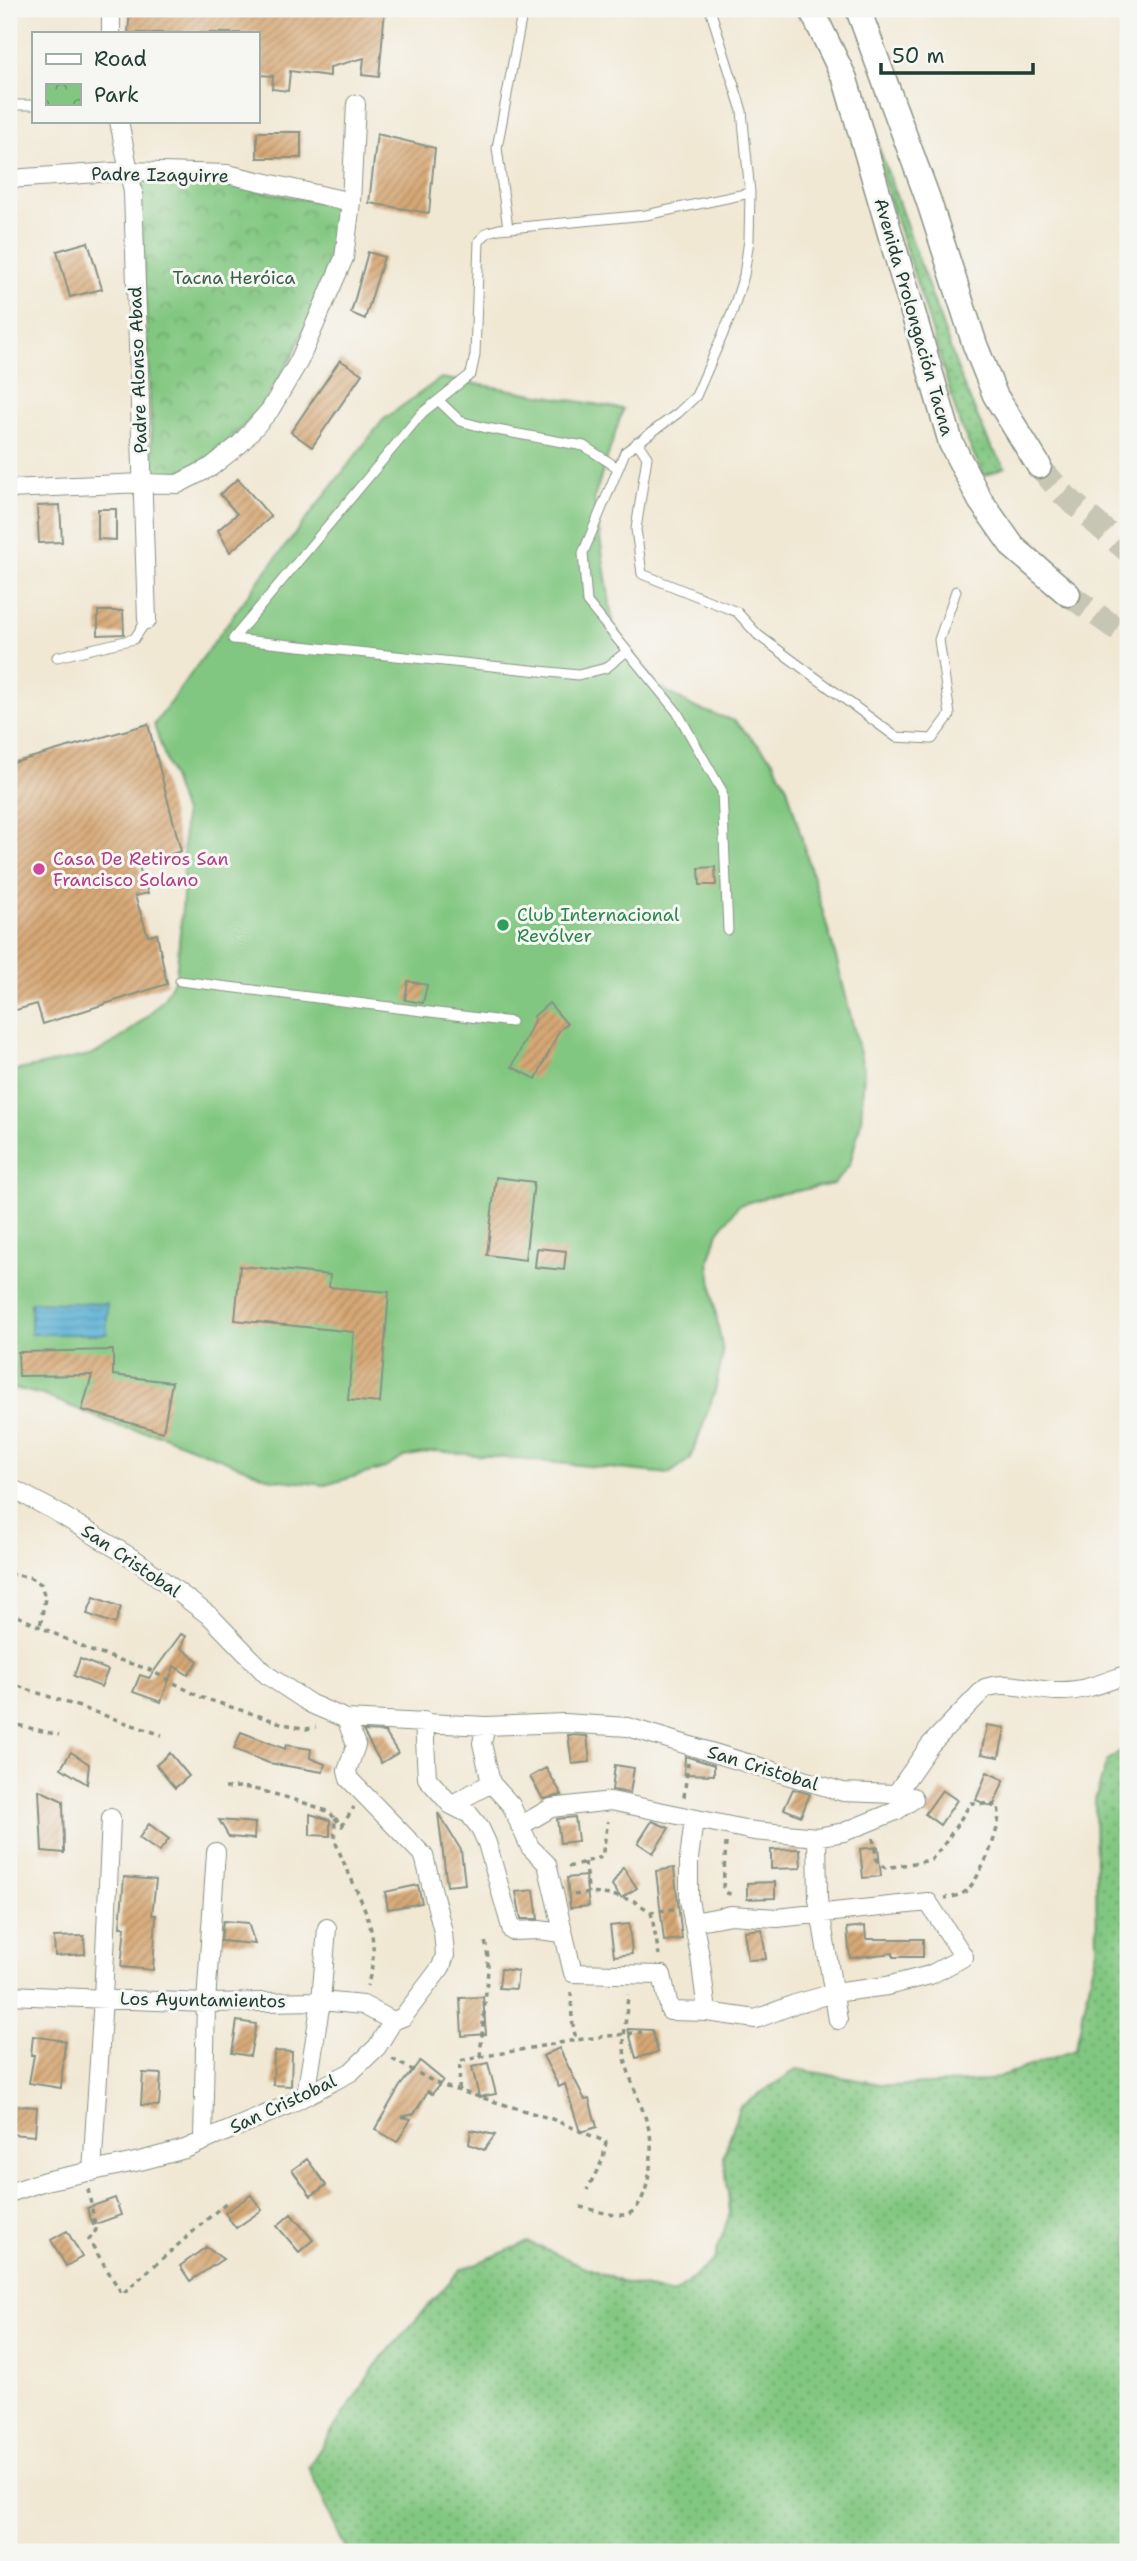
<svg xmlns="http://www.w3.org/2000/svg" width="1137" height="2561" font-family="'Shantell Sans',sans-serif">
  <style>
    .grass { fill: url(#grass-dots); stroke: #50825a; stroke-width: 2 }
    .park { fill: url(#park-crowns); stroke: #50825a; stroke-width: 2 }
    .pitch { fill: #82c781; stroke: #50825a; stroke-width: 2 }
    .water { fill: url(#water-rules); stroke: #3b7684; stroke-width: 2 }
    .building { fill: url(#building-hatch) }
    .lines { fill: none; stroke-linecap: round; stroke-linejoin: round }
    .secondary-tunnel { stroke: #c7c6b4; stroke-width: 24; stroke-dasharray: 24 12; stroke-linecap: butt }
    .lane-casing { stroke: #889284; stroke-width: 11 }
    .street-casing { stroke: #889284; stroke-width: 20 }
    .secondary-casing { stroke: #889284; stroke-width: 27 }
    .path { stroke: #889284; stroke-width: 3.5; stroke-dasharray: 5 5; stroke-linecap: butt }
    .lane { stroke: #fff; stroke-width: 9 }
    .street { stroke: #fff; stroke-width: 18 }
    .secondary { stroke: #fff; stroke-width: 24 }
    .hotel-dot { fill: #d1479c; stroke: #f6f6f2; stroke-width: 2.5 }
    .leisure-dot { fill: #2e9e5b; stroke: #f6f6f2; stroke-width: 2.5 }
    .labels { text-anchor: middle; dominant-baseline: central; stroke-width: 6; stroke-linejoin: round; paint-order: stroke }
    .street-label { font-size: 18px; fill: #1f3d34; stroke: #f6f6f2 }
    .park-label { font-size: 18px; fill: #386047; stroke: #f6f6f2 }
    .hotel-label { font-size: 18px; fill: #b23c85; stroke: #f6f6f2; text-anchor: start }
    .leisure-label { font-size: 18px; fill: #27864d; stroke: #f6f6f2; text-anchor: start }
  </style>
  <defs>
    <pattern id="grass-dots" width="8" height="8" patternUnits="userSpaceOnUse" patternTransform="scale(1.75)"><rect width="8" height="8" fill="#82c781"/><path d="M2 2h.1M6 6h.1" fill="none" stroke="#6aa36a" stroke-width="1.8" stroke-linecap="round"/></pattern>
    <pattern id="park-crowns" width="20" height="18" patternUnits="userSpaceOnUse" patternTransform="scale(1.75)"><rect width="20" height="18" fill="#82c781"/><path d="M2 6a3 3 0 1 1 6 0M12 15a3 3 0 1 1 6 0" fill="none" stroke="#6aa36a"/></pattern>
    <pattern id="water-rules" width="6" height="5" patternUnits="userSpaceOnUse" patternTransform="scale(1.75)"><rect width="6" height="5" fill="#57afd4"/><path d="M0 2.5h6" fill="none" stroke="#4790ad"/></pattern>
    <pattern id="building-hatch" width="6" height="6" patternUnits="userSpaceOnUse" patternTransform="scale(1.75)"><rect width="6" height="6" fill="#d7a876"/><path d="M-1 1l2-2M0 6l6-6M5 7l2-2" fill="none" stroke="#ae8a62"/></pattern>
  </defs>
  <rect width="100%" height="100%" fill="#f6f6f2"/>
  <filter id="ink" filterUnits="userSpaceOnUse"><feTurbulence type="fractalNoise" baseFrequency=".0143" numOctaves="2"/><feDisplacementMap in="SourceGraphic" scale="14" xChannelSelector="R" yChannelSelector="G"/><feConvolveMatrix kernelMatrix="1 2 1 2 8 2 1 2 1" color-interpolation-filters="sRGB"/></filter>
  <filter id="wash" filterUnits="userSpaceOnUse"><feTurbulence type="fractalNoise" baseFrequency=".00686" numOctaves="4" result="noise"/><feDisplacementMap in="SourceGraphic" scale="28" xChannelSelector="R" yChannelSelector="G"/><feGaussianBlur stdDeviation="1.57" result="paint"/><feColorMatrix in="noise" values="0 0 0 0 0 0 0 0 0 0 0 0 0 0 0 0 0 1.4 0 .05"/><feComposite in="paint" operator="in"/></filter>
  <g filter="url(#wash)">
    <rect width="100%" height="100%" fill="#f1e8d4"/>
    <path class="grass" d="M877 142 963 384 990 445 1005 467 984 476 960 425 928 318 874 150Z
      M1128 1745V2552H347L308 2467 376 2365 460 2270 528 2242 621 2282 674 2294 714 2260 730 2213 724 2156 739 2108 797 2069 891 2086 987 2081 1075 2050 1097 1949 1095 1800 1107 1761Z"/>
    <path class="park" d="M140 178 229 185 344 207 337 257 292 357 259 410 221 450 170 477 153 478Z"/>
    <path class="pitch" d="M441 378 623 409 594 498 613 624 657 686 696 708 735 721 772 759 787 787 837 961 864 1070 861 1121 850 1164 834 1184 774 1195 739 1205 718 1232 709 1261 715 1309 723 1353 715 1391 691 1458 669 1474 435 1451 404 1457 385 1468 325 1485 272 1479 161 1435 121 1427 46 1396 18 1389 9 1390V1072L94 1054 121 1038 149 1015 164 998 176 977 183 897 184 813 154 725 256 584 383 420Z"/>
    <path class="water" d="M31 1302 107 1304V1334H31Z"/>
    <g id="blocks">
      <path class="building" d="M130 9H385L379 77 362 75 364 58 330 67V76L290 71 288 91 272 89 273 76 260 75V70H257V33H128Z
        M257 132H301V158H257Z
        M377 134 435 148 429 213 369 203Z
        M88 242 102 289 70 297 57 251Z
        M368 252 384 257 365 319 351 313Z
        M340 360 362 374 312 447 291 432Z
        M238 479 271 517 230 552 218 530 237 514 220 494Z
        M60 505 62 542 39 543 37 506Z
        M98 509H116V540L98 539Z
        M98 611H123L124 634 98 635Z
        M148 724 181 851 138 864 148 893 135 896 148 936 157 934 167 984 43 1024 37 1004 9 1012V764Z
        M715 867 716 885H700L699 868Z
        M408 981 427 985 423 1003 405 1000Z
        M549 1003 567 1024 559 1031 536 1079 512 1067 535 1019 533 1017Z
        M496 1177 534 1182 525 1260 487 1255Z
        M537 1248 566 1251 564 1270 535 1267Z
        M240 1266 330 1275 329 1287 389 1292 380 1403 348 1400 354 1332 235 1320Z
        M113 1350V1375L172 1382 163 1432 82 1410 92 1375 19 1376 18 1352Z
        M94 1597 121 1607 115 1624 87 1614Z
        M181 1634 186 1636 181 1648 198 1661 188 1675 174 1666 161 1702 133 1692 140 1675 149 1678Z
        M80 1659 108 1670 101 1687 74 1676Z
        M987 1725 1005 1728 999 1757 981 1754Z
        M363 1731 385 1732 398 1753 381 1763Z
        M241 1732 285 1749 286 1745 311 1749 310 1758 325 1764 323 1772 269 1763 234 1749Z
        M568 1735 587 1736 590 1762 572 1764Z
        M71 1752 89 1764 87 1784 61 1768Z
        M170 1753 189 1776 175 1788 156 1765Z
        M685 1756 714 1765V1775L684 1774Z
        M615 1765 634 1768 630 1793 612 1790Z
        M546 1768 561 1793 562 1795 543 1799 530 1777Z
        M987 1772 1004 1780 993 1807 976 1800Z
        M793 1789 810 1794 801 1816 784 1809Z
        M39 1790 63 1801 64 1853 42 1851Z
        M942 1790 957 1800 940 1825 925 1814Z
        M438 1813 461 1850 465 1884 447 1886Z
        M310 1814 330 1820V1836L310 1835Z
        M575 1817 578 1841 560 1843 557 1819Z
        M219 1820 255 1823 254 1839 229 1837Z
        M652 1821 669 1828 653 1853 638 1843Z
        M149 1824 169 1839 159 1852 139 1838Z
        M878 1847 881 1876 863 1878 860 1849Z
        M800 1849 801 1868 771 1869V1850Z
        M623 1867 637 1888 621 1898 612 1885Z
        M674 1868 682 1939 664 1941 656 1871Z
        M585 1876 589 1906 570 1908 567 1878Z
        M124 1877 156 1880 152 1915H156L153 1970 121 1967 125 1927H120Z
        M775 1882V1898L747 1899V1883Z
        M418 1885 422 1903 388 1909 385 1892Z
        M534 1890 538 1919H521L516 1892Z
        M223 1921 248 1923 255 1944 221 1941Z
        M629 1924 632 1954 614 1956 610 1926Z
        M865 1926 866 1939H923V1957H893V1953L850 1958 847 1928Z
        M762 1929 766 1959 748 1960 744 1931Z
        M84 1936 85 1954 55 1956 54 1937Z
        M501 1969 518 1971 516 1989 499 1988Z
        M483 1997 486 2034 462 2036 460 1998Z
        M237 2021 256 2024 250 2056 232 2053Z
        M628 2029 652 2030 658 2052 636 2058Z
        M33 2036 65 2041 61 2088 29 2083 34 2055H31Z
        M559 2048 585 2100 589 2099 597 2127 580 2132 565 2084 559 2087 543 2056Z
        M274 2051 292 2052 291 2086 273 2085Z
        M420 2061 443 2080 432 2094 428 2091 414 2114 401 2117 411 2119 397 2142 375 2129 400 2086Z
        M488 2063 496 2094 479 2097 472 2067Z
        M143 2073 161 2074 159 2106 141 2105Z
        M9 2105 37 2107 35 2136 9 2134Z
        M471 2130 481 2132 495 2135 484 2150 469 2144Z
        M307 2159 326 2185 311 2196 292 2170Z
        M251 2195 262 2210 236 2228 225 2213Z
        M115 2198 121 2215 93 2225 87 2208Z
        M291 2214 313 2240 299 2252 277 2226Z
        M67 2231 82 2257 66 2266 51 2240Z
        M206 2247 223 2259 190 2281 180 2266Z"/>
    </g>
  </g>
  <g filter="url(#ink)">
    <use href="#blocks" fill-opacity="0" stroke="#889284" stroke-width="2"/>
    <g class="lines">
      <path class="secondary-tunnel" d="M1039 466 1063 494 1128 551
        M1068 594 1114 627 1128 634"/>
      <defs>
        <path id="lane" d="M710 9 742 111 750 193 749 240 744 275 732 313 696 396 678 413 625 452 583 553 587 602 677 712 722 791 728 930
          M9 105H33
          M508 228 497 148 523 9
          M438 400 460 421 486 428 584 446 618 468
          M637 442 647 457 636 529 642 574 737 612 758 635 896 737 932 739 950 715 939 640 956 591
          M233 639 422 413 471 374 475 355 479 241 488 232 499 229 646 215 750 193
          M233 639 578 675 606 668 627 651
          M57 657 134 639 147 620
          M180 981 511 1022"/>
        <path id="street" d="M111 33V9
          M119 121 133 192 147 620
          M9 179 129 171 227 174 351 202
          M9 489 142 483 178 484 211 467 240 444 270 410 299 361 344 258 351 202 356 104
          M9 1487 53 1510 137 1561 211 1617 267 1675 311 1704 346 1719 486 1726 564 1723 628 1727 843 1792 896 1794 930 1745 985 1688C1010 1680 1033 1691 1058 1691 1083 1692 1105 1682 1128 1674
          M424 1721 427 1778 451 1805 469 1814 480 1828 487 1843 512 1931 539 1930 562 1933
          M486 1726 482 1743 491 1783 511 1805 530 1847 547 1864 573 1973 662 1975 670 2011 707 2012 756 2019 795 2004 834 1993 887 1986 930 1975 964 1957 928 1902 777 1918 731 1915 693 1922
          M451 1805 491 1783
          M694 1819 689 1859V1900L700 1956 707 2012
          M520 1826 551 1808 611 1801 754 1831 817 1837 844 1832 896 1811 914 1799 913 1797 896 1794
          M817 1837 818 1899 838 2020
          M9 1995 206 2003 321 2001 363 2005 393 2021
          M306 2095 321 2001 327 1928
          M203 2140 206 2003 216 1852
          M92 2172 103 1998 111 1818
          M9 2193 45 2181 140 2161 185 2149 288 2105 351 2072 377 2047 393 2021 403 2017 441 1967 445 1955 443 1932 424 1856 349 1779 347 1771 356 1745 346 1719"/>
        <path id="secondary" d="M811 9 845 79 951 443 980 500 1013 547 1068 594
          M858 9 928 199 975 345 995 395 1039 466"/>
      </defs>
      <use href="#lane" class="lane-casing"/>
      <use href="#street" class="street-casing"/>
      <use href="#secondary" class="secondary-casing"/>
      <path class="path" d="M9 1574 29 1577 41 1584 45 1598 40 1627
        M9 1612 91 1651 148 1669 200 1697 284 1724 306 1729 316 1727
        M9 1683 162 1735
        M9 1723 59 1735
        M225 1788C230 1788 236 1787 241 1787 256 1788 317 1805 330 1813 338 1818 333 1834 336 1843 354 1894 387 1928 367 1986
        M684 1797 688 1763
        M335 1818 342 1826 354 1807
        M873 1838 877 1861 886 1868 931 1860 945 1843 971 1803 997 1805C1006 1820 980 1880 966 1891 960 1896 952 1897 945 1898
        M726 1843 723 1887 727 1893 734 1895
        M584 1862 589 1893
        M568 1867 602 1857 608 1821
        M574 1895 589 1893 612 1895 634 1901 651 1912 674 1909
        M651 1912 659 1955
        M571 1992 572 2020 576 2040
        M480 2057 576 2040 642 2032
        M392 2059 440 2085 552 2119 606 2142 603 2159 587 2190
        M459 2090 460 2061 480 2057 488 1970V1957L485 1940
        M88 2189 96 2230 89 2240 122 2294 228 2201
        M580 2207C593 2209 610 2216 623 2215 649 2214 655 2150 649 2130 643 2106 630 2083 625 2058 622 2038 627 2014 628 1994"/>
      <use href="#lane" class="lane"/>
      <use href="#street" class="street"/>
      <use href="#secondary" class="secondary"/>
    </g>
  </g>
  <circle class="hotel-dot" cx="39" cy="869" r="7"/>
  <circle class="leisure-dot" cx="503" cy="925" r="7"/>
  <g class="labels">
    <g class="street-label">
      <text transform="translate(160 175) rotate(1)">Padre Izaguirre</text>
      <text transform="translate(914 317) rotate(74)">Avenida Prolongación Tacna</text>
      <text transform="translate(138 370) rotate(-92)">Padre Alonso Abad</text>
      <text transform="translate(131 1561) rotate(34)">San Cristobal</text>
      <text transform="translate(763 1768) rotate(17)">San Cristobal</text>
      <text transform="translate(203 2000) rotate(1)">Los Ayuntamientos</text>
      <text transform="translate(283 2104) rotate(-25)">San Cristobal</text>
    </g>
    <g class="park-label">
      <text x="234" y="278">Tacna Heróica</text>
    </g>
    <g class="hotel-label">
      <text x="53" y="859">Casa De Retiros San<tspan x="53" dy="21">Francisco Solano</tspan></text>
    </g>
    <g class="leisure-label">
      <text x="517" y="915">Club Internacional<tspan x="517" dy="21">Revólver</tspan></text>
    </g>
  </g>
  <rect width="1137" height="2561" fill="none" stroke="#f6f6f2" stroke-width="35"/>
  <rect x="32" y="32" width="228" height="91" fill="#f6f6f2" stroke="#a0aca6" stroke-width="2"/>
  <rect x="46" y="54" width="35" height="10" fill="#ffffff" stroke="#a0aca6" stroke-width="2"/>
  <text x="94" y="66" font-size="21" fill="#1f3d34">Road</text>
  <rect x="46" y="84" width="35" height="21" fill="url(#park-crowns)" stroke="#a0aca6" stroke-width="2"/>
  <text x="94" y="102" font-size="21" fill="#1f3d34">Park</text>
  <path d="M881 63v10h152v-10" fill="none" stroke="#1f3d34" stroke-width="3.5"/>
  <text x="892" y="63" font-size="21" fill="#1f3d34" stroke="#f6f6f2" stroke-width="5" paint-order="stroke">50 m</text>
</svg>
